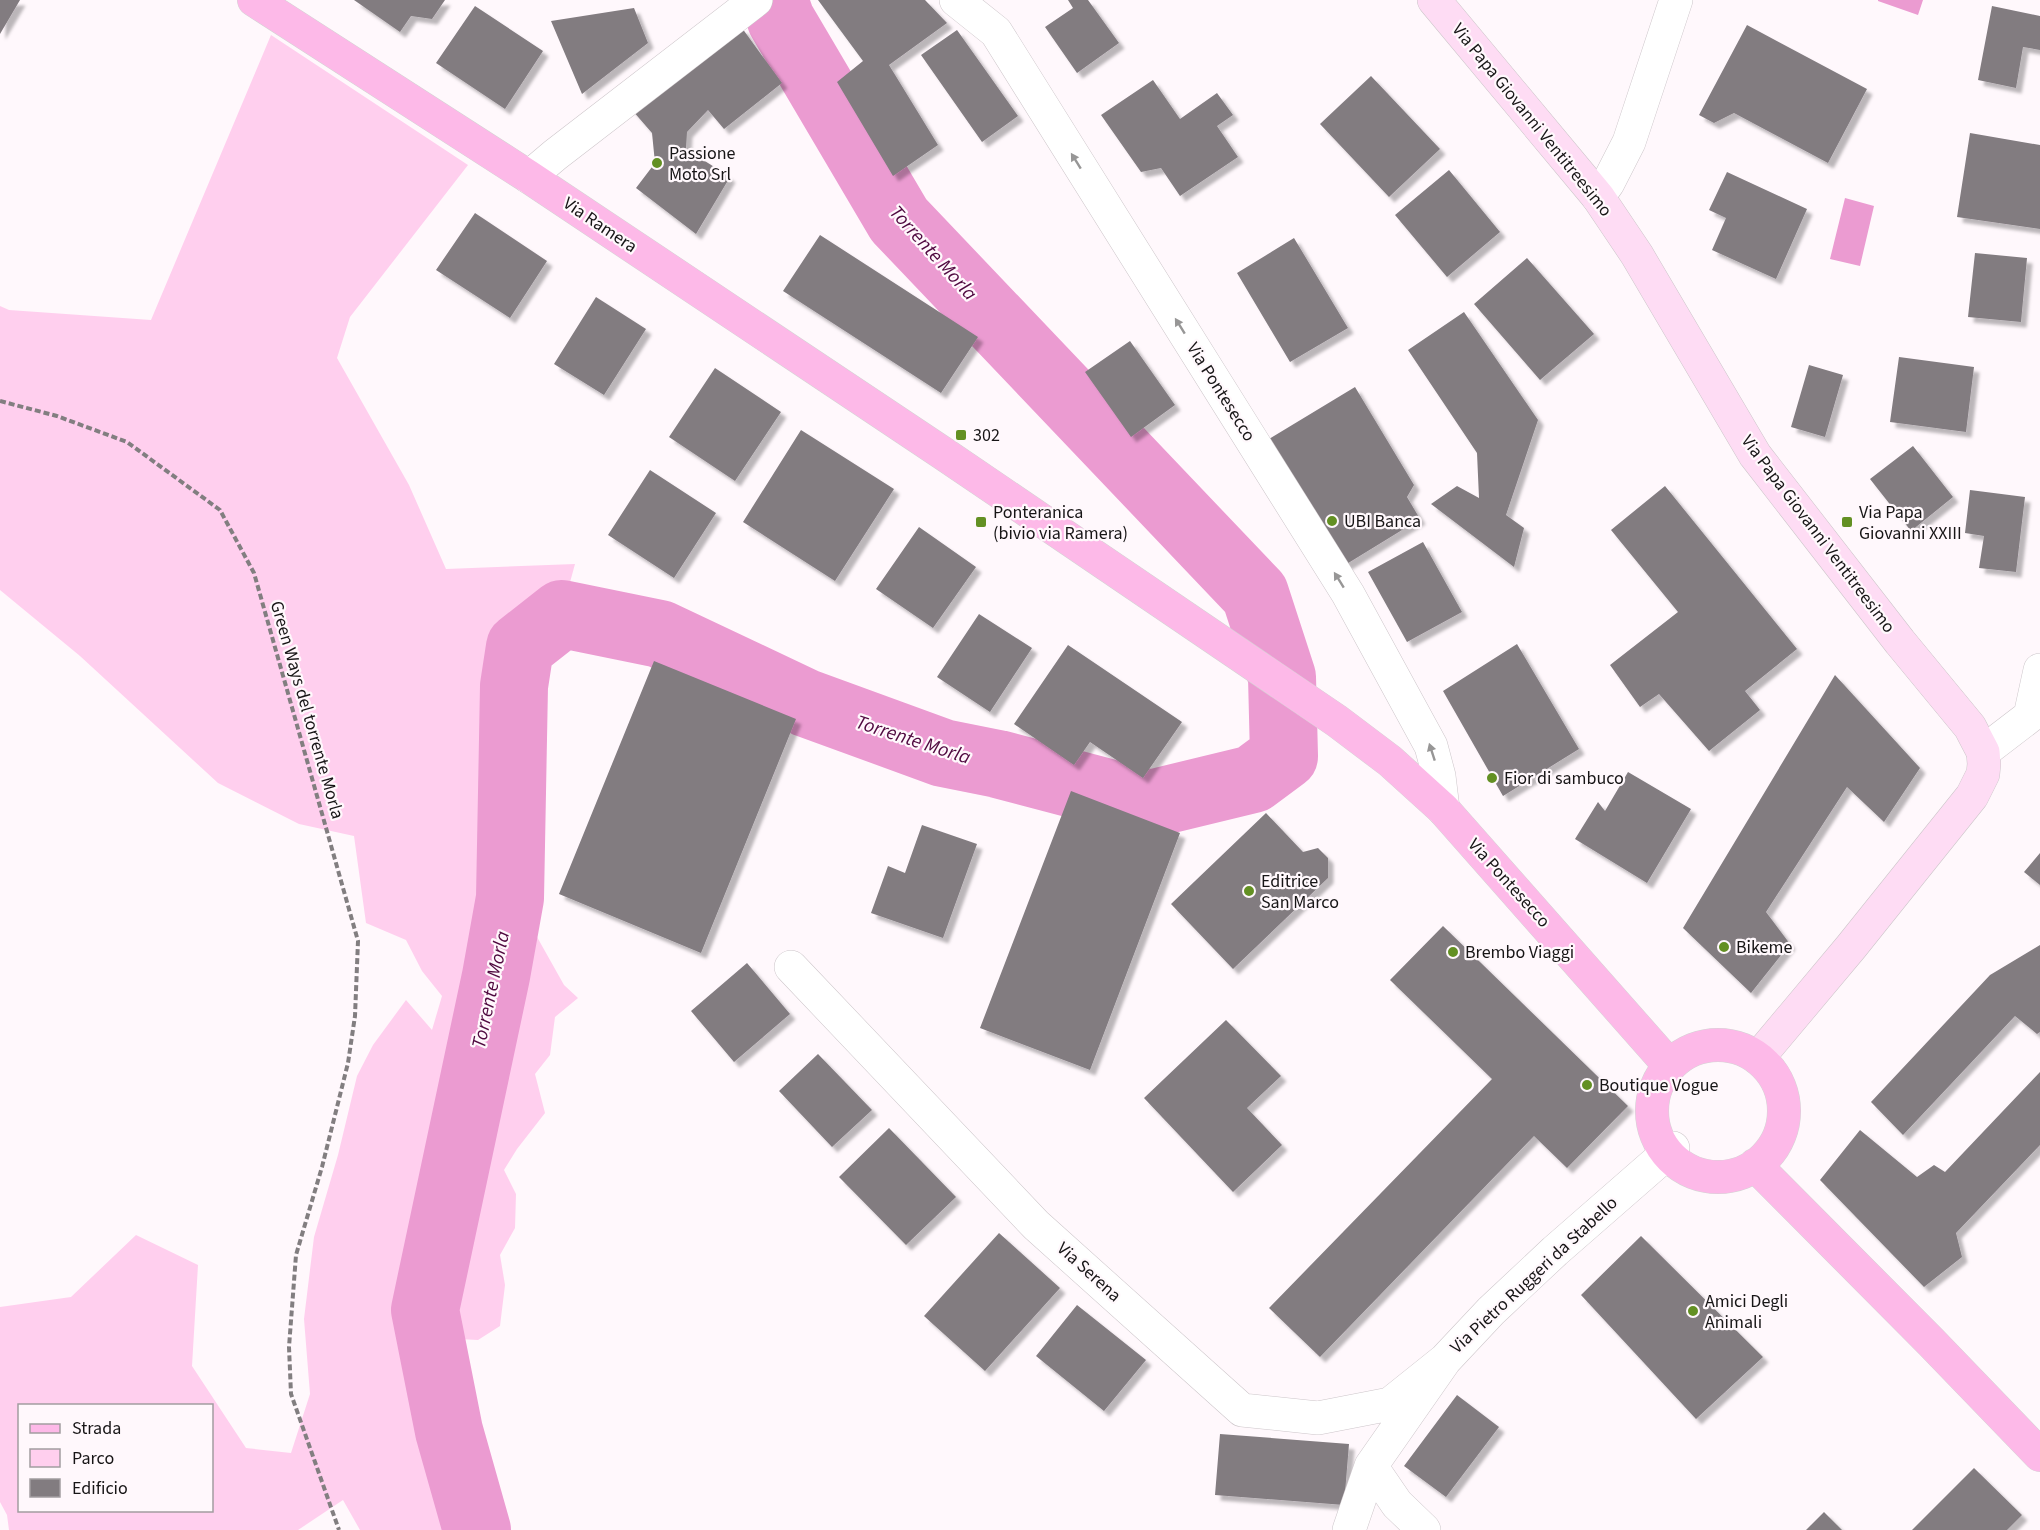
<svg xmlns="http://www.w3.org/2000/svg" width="2040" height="1530" font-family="'Source Sans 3',sans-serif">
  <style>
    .green { fill: #ffcfee; fill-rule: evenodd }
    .water { fill: #eb9bd1 }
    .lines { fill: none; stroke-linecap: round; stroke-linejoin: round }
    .river { stroke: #eb9bd1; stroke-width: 68 }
    .building { fill: #827c80; filter: url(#shadow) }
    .street-casing { stroke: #cdc6ca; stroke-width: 34 }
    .secondary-casing { stroke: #cdc6ca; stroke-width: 34 }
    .primary-casing { stroke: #d5d5d5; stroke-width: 34 }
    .path { stroke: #827e80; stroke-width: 4; stroke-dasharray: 6 3; stroke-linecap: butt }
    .street { stroke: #fff; stroke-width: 33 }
    .secondary { stroke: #fedcf4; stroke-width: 33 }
    .primary { stroke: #fdb9e8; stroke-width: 33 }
    .oneway { fill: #979696 }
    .poi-dot { fill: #639023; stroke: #fff8fc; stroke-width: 2 }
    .labels { text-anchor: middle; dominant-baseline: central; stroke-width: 4.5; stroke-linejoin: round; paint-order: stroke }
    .street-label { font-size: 18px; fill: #171516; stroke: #fff8fc }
    .poi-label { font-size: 18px; fill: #171516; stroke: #fff8fc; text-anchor: start }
    .water-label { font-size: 20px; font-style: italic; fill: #500940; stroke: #fff8fc }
  </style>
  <defs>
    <filter id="shadow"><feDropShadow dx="5.5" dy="5.5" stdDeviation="1.5" flood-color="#0004"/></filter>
  </defs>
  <rect width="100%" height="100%" fill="#fff8fc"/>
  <path class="green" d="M271 35 468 165 350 317 337 358 409 485 446 569 575 564 566 597 498 631 532 928 564 985 578 998 555 1017 550 1055 535 1074 545 1113 517 1149 504 1170 516 1194 515 1228 500 1255 505 1285 500 1326 478 1340 459 1339 452 1364 454 1408 468 1445 472 1477 500 1507 509 1530H360L343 1500 298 1530H9L7 1515 0 1502V1307L71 1297 136 1235 198 1265 192 1366 246 1448 291 1453 310 1394 304 1319 314 1237 338 1155 357 1076 373 1045 406 1000 432 1030 442 996 422 971 406 940 366 923 354 836 299 824 218 783 80 656 0 590V306L9 310 151 320ZM20 1406H212V1510H20Z"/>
  <path class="water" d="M1878 0H1923L1918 15 1878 1Z
    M1845 198 1874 206 1860 266 1830 259Z"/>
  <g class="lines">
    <path class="river" d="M477 1530 449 1431 425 1310 496 976 510 898 514 686 520 647 562 614 660 634 806 703 943 753 998 764 1150 804 1253 779 1284 756 1282 677 1255 594 899 220 781 20 774 0"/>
  </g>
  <path class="building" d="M0 0H20L0 34Z
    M354 0H445L432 19 411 16 400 32Z
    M818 0H925L947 23 889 65 938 145 893 176 837 82 863 61Z
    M1068 0H1088L1119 43 1077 73 1045 27 1073 8Z
    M475 6 543 51 505 109 436 63Z
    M1992 6 2040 16V50L2023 47 2016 88 1978 80Z
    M634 8 648 43 582 94 551 21Z
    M1747 25 1867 89 1828 163 1734 113 1714 123 1699 115Z
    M742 28 782 83 724 129 708 110 687 132 686 149 730 177 696 234 636 188 655 163 652 133 626 103Z
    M957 30 1018 116 982 142 921 55Z
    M1371 76 1440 149 1389 197 1320 124Z
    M1153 80 1180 119 1217 93 1233 115 1217 126 1238 157 1180 196 1161 168 1141 172 1101 115Z
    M1970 133 2040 145V229L1957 217Z
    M1449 170 1500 232 1447 277 1395 215Z
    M1727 172 1807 209 1776 279 1712 250 1726 218 1709 210Z
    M475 213 547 261 510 318 436 270Z
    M820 235 978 337 941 393 783 291Z
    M1294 238 1348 328 1290 362 1237 273Z
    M1975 253 2027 258 2021 322 1968 317Z
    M1527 258 1594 334 1540 380 1474 304Z
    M596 297 646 329 604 395 554 364Z
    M1464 312 1538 420 1506 515 1524 528 1514 567 1431 504 1457 486 1479 498 1477 453 1408 350Z
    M1130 341 1175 405 1131 437 1085 372Z
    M1899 357 1974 367 1966 432 1890 422Z
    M1809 365 1843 375 1825 437 1791 427Z
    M715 368 781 412 735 481 669 437Z
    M1355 387 1414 485 1407 497 1420 519 1345 565 1269 439Z
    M801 430 894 489 835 581 743 522Z
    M1913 446 1953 497 1911 531 1870 479Z
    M650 470 716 513 674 578 608 535Z
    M1665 486 1797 649 1745 691 1760 710 1709 751 1659 694 1640 707 1610 665 1678 612 1611 530Z
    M1970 490 2025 497 2016 572 1979 568 1984 536 1965 533Z
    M919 527 976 567 933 628 876 589Z
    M1423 542 1462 612 1407 642 1368 572Z
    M979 614 1032 648 990 712 937 677Z
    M1517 644 1579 749 1503 796 1443 691Z
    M1068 645 1182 722 1143 778 1090 742 1074 765 1014 724Z
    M654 661 796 719 701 953 559 894Z
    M1835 675 1920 768 1884 822 1847 787 1766 912 1790 944 1751 993 1683 928Z
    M1628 772 1691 809 1647 883 1575 839 1598 802 1605 811Z
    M1071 791 1180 833 1090 1070 980 1028Z
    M1266 813 1303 852 1318 848 1328 858V878L1233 969 1171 904Z
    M922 825 977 844 943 938 871 913 888 866 905 873Z
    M2040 853V885L2024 872Z
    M1443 926 1628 1106 1567 1168 1534 1136 1320 1357 1269 1308 1492 1079 1390 980Z
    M2040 945V1032L2037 1034 2015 1016 1903 1135 1871 1102 1990 975Z
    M747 963 790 1014 734 1062 691 1011Z
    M1226 1020 1281 1076 1247 1108 1282 1145 1233 1192 1144 1098Z
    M818 1054 872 1110 832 1147 779 1091Z
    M2040 1072V1145L1956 1233 1962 1257 1924 1287 1820 1180 1860 1130 1917 1177 1934 1165 1945 1172Z
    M889 1128 956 1197 906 1245 839 1177Z
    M999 1233 1060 1288 985 1371 924 1316Z
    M1641 1236 1763 1357 1696 1419 1581 1295Z
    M1077 1305 1146 1360 1104 1411 1036 1356Z
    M1457 1395 1499 1427 1446 1497 1404 1466Z
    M1220 1434 1349 1444 1344 1505 1215 1495Z
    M1974 1468 2022 1515 2007 1530H1912Z
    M1824 1512 1842 1530H1806Z"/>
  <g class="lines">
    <defs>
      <path id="street" d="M956 0 996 32 1348 594 1431 746 1439 776 1443 809
        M529 177 555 155 756 0
        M1598 197 1608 183 1629 142 1676 0
        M1983 752 2030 716 2040 670
        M791 967 1036 1225 1242 1410 1318 1418 1390 1404 1445 1360
        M1371 1466 1397 1504 1424 1530
        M1349 1530 1371 1466 1445 1360 1491 1311 1555 1251 1673 1148"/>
      <path id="secondary" d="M1434 0 1598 197 1637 255 1755 455 1900 642 1970 727 1983 752 1984 764 1983 774 1972 796 1851 947 1758 1058"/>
      <path id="primary" d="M254 0 529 177 944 454 1337 721 1390 761 1443 809 1670 1066
        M1652 1111a66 66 0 1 1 132 0a66 66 0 1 1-132 0Z
        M1755 1165 1931 1342 2040 1455"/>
    </defs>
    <use href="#street" class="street-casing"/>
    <use href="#secondary" class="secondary-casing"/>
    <use href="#primary" class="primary-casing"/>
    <path class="path" d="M0 401 57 416 127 442 220 510 254 573 358 941 355 1016 348 1063 322 1167 296 1255 289 1347 291 1394 339 1530"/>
    <use href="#street" class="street"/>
    <use href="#secondary" class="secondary"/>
    <use href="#primary" class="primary"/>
  </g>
  <defs><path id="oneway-solid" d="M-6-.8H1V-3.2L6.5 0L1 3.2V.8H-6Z" transform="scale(1.5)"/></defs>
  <g class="oneway">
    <use href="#oneway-solid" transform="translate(1076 161) rotate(-122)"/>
    <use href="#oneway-solid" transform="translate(1180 326) rotate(-122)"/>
    <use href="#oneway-solid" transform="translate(1339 580) rotate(-122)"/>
    <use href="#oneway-solid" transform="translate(1432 752) rotate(-108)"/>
  </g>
  <g class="poi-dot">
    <circle cx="657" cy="163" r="6"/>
    <rect x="955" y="429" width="12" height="12" rx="3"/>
    <circle cx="1332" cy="521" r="6"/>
    <rect x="975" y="516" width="12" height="12" rx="3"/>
    <rect x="1841" y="516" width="12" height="12" rx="3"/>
    <circle cx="1492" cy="778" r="6"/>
    <circle cx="1249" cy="891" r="6"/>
    <circle cx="1724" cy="947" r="6"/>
    <circle cx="1453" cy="952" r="6"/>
    <circle cx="1587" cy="1085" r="6"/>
    <circle cx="1693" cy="1311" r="6"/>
  </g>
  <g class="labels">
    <g class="street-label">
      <text transform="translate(1532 120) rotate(51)">Via Papa Giovanni Ventitreesimo</text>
      <text transform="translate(600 225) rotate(34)">Via Ramera</text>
      <text transform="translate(1221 392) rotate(58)">Via Pontesecco</text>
      <text transform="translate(1818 534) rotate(53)">Via Papa Giovanni Ventitreesimo</text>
      <text transform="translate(307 710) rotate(74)">Green Ways del torrente Morla</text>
      <text transform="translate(1509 883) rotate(48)">Via Pontesecco</text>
      <text transform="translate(1089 1272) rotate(42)">Via Serena</text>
      <text transform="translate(1534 1275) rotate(-43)">Via Pietro Ruggeri da Stabello</text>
    </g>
    <g class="poi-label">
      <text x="669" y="153">Passione<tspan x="669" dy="21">Moto Srl</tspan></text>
      <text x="973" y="435">302</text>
      <text x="993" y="512">Ponteranica<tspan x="993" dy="21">(bivio via Ramera)</tspan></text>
      <text x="1859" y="512">Via Papa<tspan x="1859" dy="21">Giovanni XXIII</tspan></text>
      <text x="1344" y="521">UBI Banca</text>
      <text x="1504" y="778">Fior di sambuco</text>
      <text x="1261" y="881">Editrice<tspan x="1261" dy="21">San Marco</tspan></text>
      <text x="1736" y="947">Bikeme</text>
      <text x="1465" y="952">Brembo Viaggi</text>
      <text x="1599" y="1085">Boutique Vogue</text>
      <text x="1705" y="1301">Amici Degli<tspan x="1705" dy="21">Animali</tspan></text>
    </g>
    <g class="water-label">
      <text transform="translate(933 253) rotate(48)">Torrente Morla</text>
      <text transform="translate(913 740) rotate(18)">Torrente Morla</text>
      <text transform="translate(491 990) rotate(-78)">Torrente Morla</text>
    </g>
  </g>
  <rect x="18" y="1404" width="195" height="108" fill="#fff8fc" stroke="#a29da0" stroke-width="1.5"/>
  <rect x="30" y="1424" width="30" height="9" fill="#fdb9e8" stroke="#a29da0" stroke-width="1.5"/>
  <text x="72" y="1434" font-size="18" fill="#171516">Strada</text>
  <rect x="30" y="1449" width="30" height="18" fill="#ffcfee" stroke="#a29da0" stroke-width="1.5"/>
  <text x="72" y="1464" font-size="18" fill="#171516">Parco</text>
  <rect x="30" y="1479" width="30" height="18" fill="#827c80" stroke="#a29da0" stroke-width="1.5"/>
  <text x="72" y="1494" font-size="18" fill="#171516">Edificio</text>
</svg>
